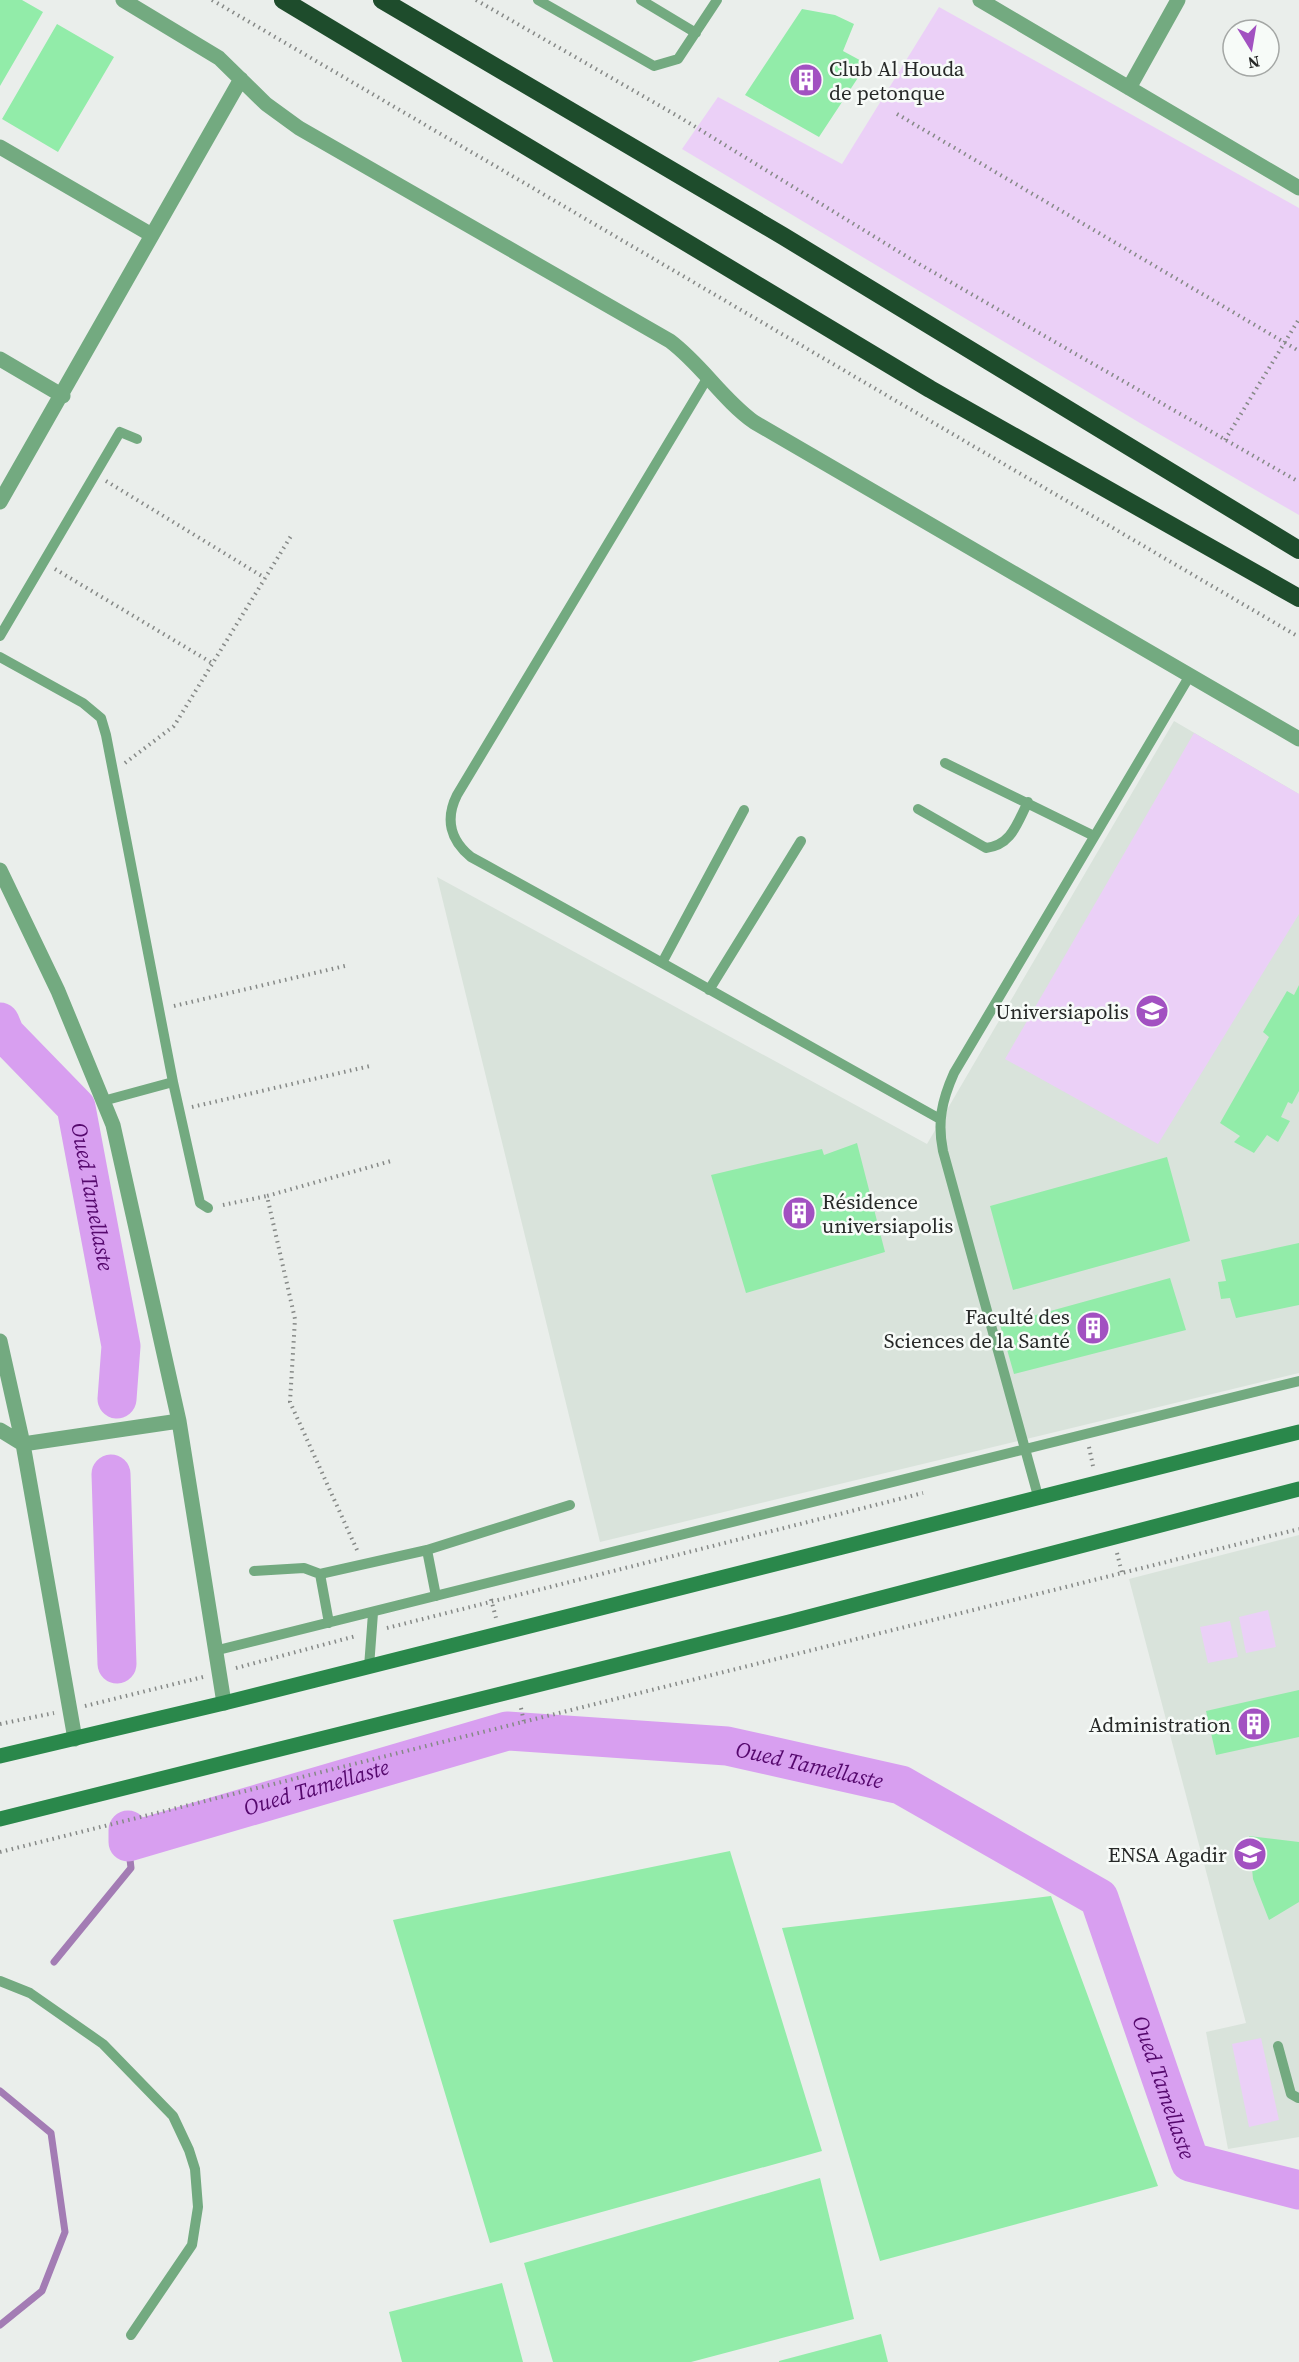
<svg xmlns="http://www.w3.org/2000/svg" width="1299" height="2362" font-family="'Source Serif 4',serif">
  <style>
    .built { fill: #d9e3db }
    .green { fill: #ebd0f7 }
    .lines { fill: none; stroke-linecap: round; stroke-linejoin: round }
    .stream { stroke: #a37cb4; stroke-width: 7 }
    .river { stroke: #d89ff0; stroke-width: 39 }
    .building { fill: #92eca9 }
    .path { stroke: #868987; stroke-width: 4; stroke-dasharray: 1.5 4.5; stroke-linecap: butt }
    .lane { stroke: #73aa80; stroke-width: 10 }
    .street { stroke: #73aa80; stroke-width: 15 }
    .secondary { stroke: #2a884b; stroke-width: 15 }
    .highway { stroke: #1e4c2c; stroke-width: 18 }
    .labels { text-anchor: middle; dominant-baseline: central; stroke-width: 5; stroke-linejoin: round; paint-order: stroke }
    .poi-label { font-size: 21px; fill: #272928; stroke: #f7fbf8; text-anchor: end }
    .water-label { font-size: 22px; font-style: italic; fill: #55086d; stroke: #f7fbf8 }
  </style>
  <rect width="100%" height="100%" fill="#eaeeeb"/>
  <path class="built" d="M1174 721 1299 794V1373L600 1542 437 877 927 1144Z
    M1299 1535V2137L1228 2149 1206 2032 1246 2023 1129 1579Z"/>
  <path class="green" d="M939 7 1299 208V515L1140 423 682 149 718 97 842 164Z
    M1194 733 1299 794V914L1158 1144 1005 1059Z
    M1268 1610 1276 1647 1246 1653 1239 1617Z
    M1230 1621 1238 1657 1208 1663 1200 1627Z
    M1261 2038 1279 2120 1249 2127 1232 2044Z"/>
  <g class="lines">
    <path class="stream" d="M54 1962 131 1868 128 1842
      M0 2091 51 2133 65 2232 42 2291 0 2325"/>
    <g class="river">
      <path id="s1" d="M0 1022 5 1034 76 1107 121 1346 117 1399"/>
      <path d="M111 1474 117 1664"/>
      <path id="s2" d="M128 1830V1842L507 1731 727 1746 901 1785 1099 1898 1190 2162 1299 2190"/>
    </g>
  </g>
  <path class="building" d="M0 0H22L43 12 0 86Z
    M802 9 835 15 854 24 843 51 867 64 819 137 745 95Z
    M57 24 114 57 58 152 2 119Z
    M1299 985V1091L1292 1104 1288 1102 1281 1117 1290 1121 1278 1142 1267 1135 1254 1153 1234 1142 1240 1136 1220 1123 1269 1037 1263 1032 1287 991 1294 995Z
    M857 1143 885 1252 746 1293 711 1175 822 1149 824 1155Z
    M1167 1157 1190 1241 1013 1290 990 1206Z
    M1299 1243V1305L1236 1318 1230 1298 1221 1299 1218 1282 1226 1281 1221 1260Z
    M1170 1278 1186 1330 1014 1374 1000 1325Z
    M1299 1690V1737L1216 1755 1206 1711Z
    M1249 1836 1299 1842V1902L1269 1920 1253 1879Z
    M730 1851 822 2151 490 2243 393 1920Z
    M1051 1896 1158 2186 880 2261 782 1928Z
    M820 2178 854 2319 691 2362H553L524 2263Z
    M502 2283 523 2362H402L389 2312Z
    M881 2334 888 2362H779V2361Z"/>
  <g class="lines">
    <path class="path" d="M212 0 1299 637
      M476 0 676 115 919 264 1299 482
      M897 114 1299 351
      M1225 440 1299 319
      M106 481 265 578
      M55 569 212 663
      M125 763 174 726 291 536
      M174 1006 349 965
      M192 1107 370 1066
      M223 1205 267 1196
      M1089 1447 1093 1466
      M357 1550 290 1402 295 1319 267 1196 391 1161
      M1117 1553 1122 1573
      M491 1599 496 1618
      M387 1628 923 1493
      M236 1668 356 1636
      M85 1706 203 1677
      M521 1708 524 1722
      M0 1724 54 1713
      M0 1852 1299 1529"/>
    <path class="lane" d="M538 0 654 66 678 59 717 0
      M641 0 696 33
      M708 377 457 795C445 819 450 840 471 857 629 943 784 1032 940 1119
      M0 636 120 432 137 439
      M0 657 83 703 101 718 106 735 173 1082 103 1101
      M945 763 1094 836
      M918 809 986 848C1012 845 1017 823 1028 802
      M663 961 744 810
      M709 990 801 841
      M173 1082 200 1203 208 1208
      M1038 1496 943 1151C937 1122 942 1100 954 1073L1189 677
      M427 1550 570 1505
      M254 1571 304 1568 320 1574 427 1550 436 1596
      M320 1574 329 1623
      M214 1651 1299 1381
      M369 1667 373 1613
      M0 1981 30 1993 103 2044 173 2116 189 2150 195 2169 198 2207 192 2245 131 2335
      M1278 2046 1291 2094 1298 2098"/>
    <path class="street" d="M123 0 219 58 266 104 299 128 670 341C702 365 722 399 754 422L1299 739
      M980 0 1299 188
      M1129 88 1178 0
      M0 147 150 234
      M0 359 63 396
      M0 502 241 79
      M0 870 58 991 113 1125 179 1421 224 1703
      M0 1341 23 1444 75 1739
      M0 1430 23 1444 179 1421"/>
    <path class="secondary" d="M0 1756 224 1703 1299 1432
      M0 1819 789 1622 1299 1489"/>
    <path class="highway" d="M283 0 930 389 1299 598
      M382 0 783 236 1299 550"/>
  </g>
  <defs>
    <symbol id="building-disc" viewBox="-11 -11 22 22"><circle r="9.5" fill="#a251c1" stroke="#f7fbf8"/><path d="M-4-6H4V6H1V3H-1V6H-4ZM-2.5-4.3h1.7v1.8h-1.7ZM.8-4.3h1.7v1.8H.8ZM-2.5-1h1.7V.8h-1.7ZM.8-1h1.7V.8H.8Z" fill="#fff"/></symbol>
    <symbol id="university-disc" viewBox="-11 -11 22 22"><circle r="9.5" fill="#a251c1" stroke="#f7fbf8"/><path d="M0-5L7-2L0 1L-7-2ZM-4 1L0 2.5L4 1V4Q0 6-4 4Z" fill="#fff"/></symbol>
  </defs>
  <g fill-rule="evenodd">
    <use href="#building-disc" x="787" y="61" width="38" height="38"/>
    <use href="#university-disc" x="1133" y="992" width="38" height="38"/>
    <use href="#building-disc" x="780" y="1194" width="38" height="38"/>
    <use href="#building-disc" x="1074" y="1309" width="38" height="38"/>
    <use href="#building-disc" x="1235" y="1705" width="38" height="38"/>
    <use href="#university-disc" x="1231" y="1835" width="38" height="38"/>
  </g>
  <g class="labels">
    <g class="poi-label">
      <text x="829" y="68" text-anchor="start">Club Al Houda<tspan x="829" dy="24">de petonque</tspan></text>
      <text x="1129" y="1011">Universiapolis</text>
      <text x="822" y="1201" text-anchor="start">Résidence<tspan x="822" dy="24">universiapolis</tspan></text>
      <text x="1070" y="1316">Faculté des<tspan x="1070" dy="24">Sciences de la Santé</tspan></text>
      <text x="1231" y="1724">Administration</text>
      <text x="1227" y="1854">ENSA Agadir</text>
    </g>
    <g class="water-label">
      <text stroke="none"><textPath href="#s1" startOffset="206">Oued Tamellaste</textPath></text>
      <text stroke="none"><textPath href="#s2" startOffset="712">Oued Tamellaste</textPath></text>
      <text stroke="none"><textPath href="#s2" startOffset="208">Oued Tamellaste</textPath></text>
      <text stroke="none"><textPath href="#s2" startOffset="1234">Oued Tamellaste</textPath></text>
    </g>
  </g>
  <g transform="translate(1251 48) rotate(169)"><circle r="28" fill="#f7fbf8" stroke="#a4a7a5" stroke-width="1.5"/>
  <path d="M0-4.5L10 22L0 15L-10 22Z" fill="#a251c1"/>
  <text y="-9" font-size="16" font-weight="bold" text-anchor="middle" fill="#272928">N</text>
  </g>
</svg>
